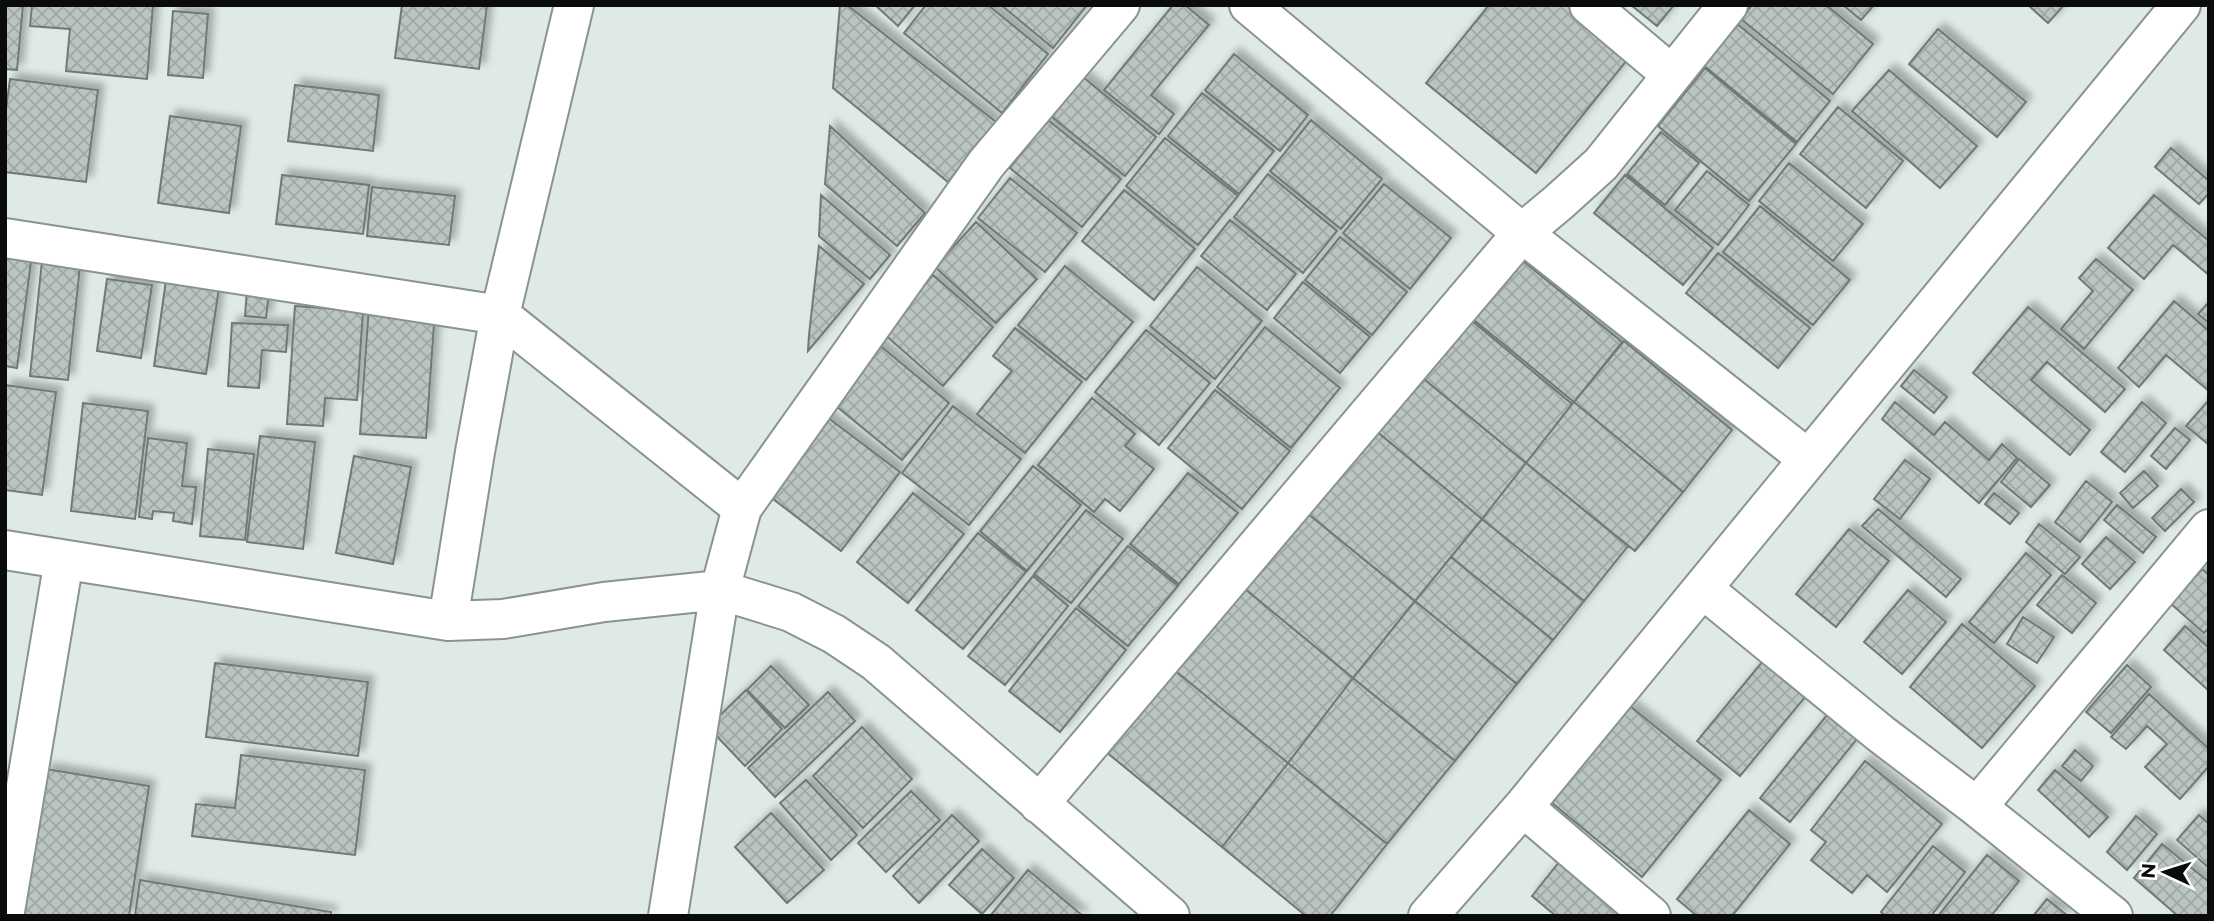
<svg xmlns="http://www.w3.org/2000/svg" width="2214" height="921" font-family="Montserrat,sans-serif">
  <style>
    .building { fill: url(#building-cross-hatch); stroke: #707a75; stroke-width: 2; filter: url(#shadow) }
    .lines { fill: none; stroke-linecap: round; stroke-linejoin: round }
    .street-casing { stroke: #8a948f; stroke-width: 42 }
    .street { stroke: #fff; stroke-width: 38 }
  </style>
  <defs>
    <pattern id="building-cross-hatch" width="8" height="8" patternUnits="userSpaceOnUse" patternTransform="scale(1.75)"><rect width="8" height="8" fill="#bbc5c0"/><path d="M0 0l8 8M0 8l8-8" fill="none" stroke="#9fa8a4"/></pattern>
    <filter id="shadow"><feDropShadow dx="6" dy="-6" stdDeviation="3.5" flood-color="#0004"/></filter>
  </defs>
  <rect width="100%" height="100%" fill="#dfeae4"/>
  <path class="building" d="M5 5H23L17 70 5 69Z
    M32 5H153L147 79 66 71 70 29 30 26Z
    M402 5H487L479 69 395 58Z
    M840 5H847L996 122 948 182 833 88Z
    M875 5H915L898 26Z
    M926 5H988L1048 54 1002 113 904 33Z
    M1001 5H1087L1053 48Z
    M1173 5H1185L1209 25 1151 95 1174 114 1159 134 1104 90Z
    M1489 5H1572L1632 54 1536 173 1426 83Z
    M1631 5H1674L1657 26Z
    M1752 5H1826L1873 44 1833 94 1741 19Z
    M1843 5H1874L1861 20Z
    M2028 5H2064L2048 23Z
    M173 11 208 14 203 78 168 75Z
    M1735 22 1830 101 1797 142 1702 64Z
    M1938 29 2026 102 1997 137 1909 64Z
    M1234 54 1308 115 1280 151 1205 90Z
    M1705 68 1796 144 1749 201 1658 126Z
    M1889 70 1977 146 1940 188 1852 111Z
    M1083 77 1156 137 1125 176 1052 117Z
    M10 79 98 90 86 182 5 172V117Z
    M295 85 379 95 373 151 288 141Z
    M1202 93 1274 151 1239 194 1168 136Z
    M1838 107 1903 161 1866 208 1800 154Z
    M170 116 241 126 229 213 158 203Z
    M1048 120 1121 179 1082 227 1010 168Z
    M1311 120 1382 179 1341 229 1270 171Z
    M830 126 925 213 897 246 825 184Z
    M1661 132 1699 163 1665 205 1627 174Z
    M1165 138 1238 196 1198 245 1126 186Z
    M2171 148 2209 181V193L2199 204 2155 167Z
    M1789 163 1863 224 1833 261 1759 201Z
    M1707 171 1749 205 1718 245 1675 210Z
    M1268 174 1337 231 1303 273 1234 217Z
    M282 175 369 185 363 234 276 224Z
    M1625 175 1713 248 1683 285 1594 213Z
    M1010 178 1077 233 1045 272 978 218Z
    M1384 184 1451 238 1410 289 1343 233Z
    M372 187 455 196 449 245 367 236Z
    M1124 190 1195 249 1154 300 1082 241Z
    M821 195 890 255 870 279 819 236Z
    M2154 195 2209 241V275L2173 245 2144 279 2108 248Z
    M1760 206 1850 280 1813 325 1723 252Z
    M1230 220 1296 274 1267 310 1201 256Z
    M976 222 1037 279 996 323 935 267Z
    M1340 237 1407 292 1372 335 1305 280Z
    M819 246 864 284 808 351 809 335Z
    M5 250 32 254 17 368 5 366Z
    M1511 251 1622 342 1574 402 1463 311Z
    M1718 253 1810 328 1778 368 1686 293Z
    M2096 259 2133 290 2084 349 2061 329 2093 291 2079 278Z
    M42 261 80 266 68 380 30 376Z
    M1065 266 1133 322 1086 380 1018 325Z
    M1197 267 1262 321 1215 379 1150 326Z
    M933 275 993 327 943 386 883 333Z
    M107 279 152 285 141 358 97 351Z
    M166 280 219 288 206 374 154 366Z
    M1303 282 1370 337 1340 373 1274 318Z
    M247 290 269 292 266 318 245 316Z
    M2174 301 2209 331V391L2166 355 2139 387 2118 368Z
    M2209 302V323L2198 314Z
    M369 305 435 310 426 438 360 434Z
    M295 306 363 311 357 400 325 398 323 426 287 424Z
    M2028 307 2125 389 2105 412 2047 362 2031 380 2090 430 2070 455 1973 373Z
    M1460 311 1572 404 1526 463 1413 370Z
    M232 323 288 325 286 352 262 350 259 388 228 386Z
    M1265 327 1340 388 1291 448 1217 387Z
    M1015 328 1082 382 1025 453 977 414 1012 371 993 356Z
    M1146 330 1210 383 1159 445 1095 392Z
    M1624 341 1732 430 1683 492 1574 402Z
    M877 343 949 403 902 460 830 401Z
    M1413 370 1526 463 1482 519 1369 425Z
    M1914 370 1947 397 1934 413 1901 386Z
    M5 385 56 392 42 495 5 490Z
    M1215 390 1290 451 1242 509 1168 448Z
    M1092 398 1135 434 1125 446 1154 469 1120 511 1105 499 1094 512 1038 465Z
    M2209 400V445L2186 426Z
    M1574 402 1683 492 1635 551 1526 463Z
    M1895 402 1934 435 1945 422 1989 460 2002 444 2017 458 1979 503 1882 419Z
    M2142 402 2166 423 2125 472 2101 452Z
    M83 403 148 411 135 519 71 511Z
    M953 406 1021 459 969 525 902 473Z
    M823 414 900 472 841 551 764 492Z
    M1369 425 1482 519 1415 601 1301 508Z
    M2175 428 2190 440 2166 469 2151 456Z
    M260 436 315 442 303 549 247 542Z
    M148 438 187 443 182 486 196 487 192 524 173 521 174 513 153 511 152 519 139 517Z
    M208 449 254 454 245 540 200 536Z
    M354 456 411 467 393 564 336 553Z
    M2019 459 2050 485 2031 507 2001 482Z
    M1905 460 1930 479 1900 519 1874 499Z
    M1526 463 1628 546 1584 601 1482 519Z
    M1033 466 1081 505 1027 571 980 531Z
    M2144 471 2158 486 2133 508 2120 493Z
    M1188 473 1238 513 1179 584 1130 544Z
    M2086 481 2112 502 2080 542 2055 522Z
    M2181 489 2194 502 2165 531 2152 518Z
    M913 493 964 534 908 603 857 562Z
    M1994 493 2019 513 2010 524 1985 504Z
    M2117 505 2156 537 2143 553 2104 520Z
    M1301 508 1415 601 1353 678 1239 584Z
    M1878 509 1961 579 1946 597 1862 526Z
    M1086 510 1123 539 1071 603 1034 574Z
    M1482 519 1584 601 1553 640 1451 557Z
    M2039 524 2080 557 2065 574 2026 542Z
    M1849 529 1889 561 1836 627 1796 594Z
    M978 533 1026 572 963 649 916 610Z
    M2106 537 2135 562 2110 589 2082 564Z
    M1128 546 1178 586 1128 646 1078 606Z
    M2026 553 2051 575 1994 643 1969 622Z
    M1451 557 1553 640 1517 684 1415 601Z
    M2202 569 2209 575V628L2204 633 2171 604Z
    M2062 575 2096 603 2072 633 2037 605Z
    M1033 576 1068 606 1005 685 968 656Z
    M1239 584 1353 678 1288 763 1172 668Z
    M1908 590 1946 622 1902 674 1864 642Z
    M1415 601 1517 684 1455 761 1353 678Z
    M1076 608 1126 650 1060 732 1009 691Z
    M2023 617 2054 637 2037 663 2007 644Z
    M1962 624 2035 686 1982 748 1910 687Z
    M2185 626 2209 648V691L2164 650Z
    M1763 661 1806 696 1740 776 1697 741Z
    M215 663 368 682 358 756 206 737Z
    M2127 665 2151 687 2111 733 2086 712Z
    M771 666 809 705 785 728 747 690Z
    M1172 668 1288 763 1222 847 1105 751Z
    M1353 678 1455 761 1387 844 1288 763Z
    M746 690 782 729 745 766 708 727Z
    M828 692 855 721 775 797 748 768Z
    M2149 694 2209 749V766L2180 799 2145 767 2167 744 2147 726 2126 749 2111 737Z
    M1630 706 1721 780 1642 877 1552 803Z
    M1827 715 1857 739 1790 822 1760 798Z
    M862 727 912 779 863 828 813 776Z
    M2075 750 2093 766 2081 781 2062 766Z
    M241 755 365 770 355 855 192 836 196 804 235 808Z
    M1865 761 1942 824 1887 892 1867 875 1852 893 1811 860 1826 842 1811 830Z
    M1288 763 1387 844 1330 916H1306L1222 847Z
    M46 769 149 786 129 916H22Z
    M2055 770 2108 817 2089 837 2038 790Z
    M806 780 857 835 831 860 780 803Z
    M911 791 940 820 886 872 858 843Z
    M1749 810 1790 844 1732 916H1697L1677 899Z
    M771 813 824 870 787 903 735 847Z
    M952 815 979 841 919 903 893 876Z
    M2199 815 2209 824V868L2177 840Z
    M2136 816 2157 834 2127 870 2107 852Z
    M2162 844 2209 882V916H2178L2134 878Z
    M1933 846 1965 872 1931 916H1885L1881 912Z
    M982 849 1014 878 982 914 949 885Z
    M1987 855 2019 881 1991 916H1938Z
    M1560 861 1626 916H1556L1532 896Z
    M1028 870 1083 916H990Z
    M140 880 331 912V916H135Z
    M2047 899 2068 916H2033Z"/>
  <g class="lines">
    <defs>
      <path id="street" d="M1249 5 1522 233 1808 459
        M1589 5 1672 75
        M5 238 500 315 742 508
        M5 550 448 621 503 619 604 602 720 590 791 612 834 634 876 662 1170 916
        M1703 589 1881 734 1977 807 2113 916
        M448 621 475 452 500 315 574 5
        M1039 804 1522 233 1559 202 1601 164 1728 5
        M1523 807 1651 916
        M1977 807 2209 529
        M5 911 64 560
        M668 916 720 590 742 508 986 164 1120 5
        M1428 916 1523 807 2181 5"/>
    </defs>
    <use href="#street" class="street-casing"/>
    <use href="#street" class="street"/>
  </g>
  <rect width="2214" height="921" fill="none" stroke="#090c0a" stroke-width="14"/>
  <g transform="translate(2165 872) rotate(274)" stroke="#ffffff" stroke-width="5" paint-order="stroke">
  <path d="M0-5L12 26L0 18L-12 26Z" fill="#090c0a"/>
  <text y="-10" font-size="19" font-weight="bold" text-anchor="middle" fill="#090c0a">N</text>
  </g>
</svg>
